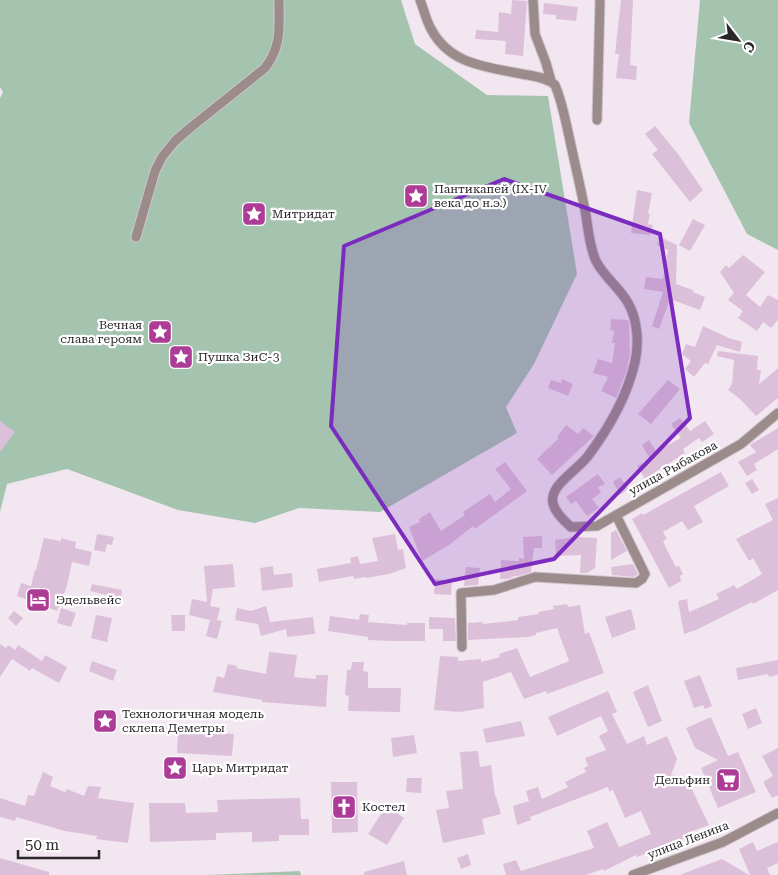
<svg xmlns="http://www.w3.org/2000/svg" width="778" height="875" font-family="'Roboto Serif',serif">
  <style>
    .green { fill: #a5c4af }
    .building { fill: #dcc0d9 }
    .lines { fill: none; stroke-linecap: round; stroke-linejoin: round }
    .street-casing { stroke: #cec4cd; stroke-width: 11 }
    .street { stroke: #9c8b8b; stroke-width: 9 }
    .marked { fill: #7b2cbf; fill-opacity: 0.2; stroke: #7b2cbf; stroke-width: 4; stroke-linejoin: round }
    .labels { text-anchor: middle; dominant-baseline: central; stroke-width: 4.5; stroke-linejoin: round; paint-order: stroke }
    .poi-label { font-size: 12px; fill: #2a262a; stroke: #fff; text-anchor: start }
    .street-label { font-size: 12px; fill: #2a262a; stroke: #fff }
  </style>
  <rect width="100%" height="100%" fill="#f2e7f1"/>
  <path class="green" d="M0 0H401L415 44 487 95 548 96 577 274 534 364 506 407 517 433 380 512 299 508 255 523 178 510 67 469 7 484 0 512V98L3 92 0 87Z
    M700 0H778V250L747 234 689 123Z
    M300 871 301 875H207Z"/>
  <path class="building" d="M512 0 527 1 523 56 505 54 506 41 475 39 476 30 498 32 499 12 511 14Z
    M621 0H633L630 65 637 66 636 80 616 78 619 54H615Z
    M544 3 578 7 576 21 556 19V15L543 14Z
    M655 126 678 154 703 190 690 202 652 154 658 150 645 134Z
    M637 190 652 193 648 214H650L648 224 653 225 650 235 631 233Z
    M693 219 705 225 690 251 679 245Z
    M660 237 677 245 676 284 693 290V292L705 297 700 310 670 299 659 329 652 326 663 292 644 289 646 277 663 279 668 250 657 245Z
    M743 255 765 272 746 295 760 307 768 295 778 300V320L771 328 763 322 757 331 738 318 743 311 728 300 734 293 720 272 726 265 729 268Z
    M611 319 628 320 629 324 630 354 626 373 616 398 601 391 608 377 593 373 598 359 612 363 615 343H612L614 331 610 330Z
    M703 326 729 338 742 342 740 352 717 345 708 364 705 363 694 377 685 369 691 361 682 354 686 344 695 347Z
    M718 351 758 356 757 370H761L759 384 778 368V398L756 416 739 398 728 390 732 384 734 360 717 356Z
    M562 379 573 384 568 396 548 388 551 380 561 383Z
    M668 380 680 389 651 424 638 414Z
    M680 418 690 431 705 421 714 434 702 442 699 438 683 449 685 453 645 479 637 466 650 459 642 445 649 440 656 451 681 438 671 424Z
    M0 421 15 432 0 452Z
    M566 425 578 434 583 428 594 436 552 475 537 459 559 438 557 437Z
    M778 428V449L754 464 757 470 747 476 738 462 756 452 750 445Z
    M505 462 527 491 475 529 473 526 449 545 422 561 409 527 420 522 419 519 430 512 441 531 465 515 463 512 490 494 495 502 511 489 495 469Z
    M721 472 729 486 694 506 703 522 688 530 682 521 663 532 667 539 663 541 667 550 676 567 679 566 683 574 680 576 681 581 669 588 632 519 642 513 643 515Z
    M598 474 605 484 598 487 601 493 592 499 599 508 587 516 576 501 571 504 566 497Z
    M620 477 628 489 620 495 613 482Z
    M752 479 759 490 752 494 745 483Z
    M778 498V590L753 604 752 602 696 630 684 634 678 601 687 599 689 612 719 599 716 594 734 585 737 589 762 574 753 558 749 561 736 539 773 520 765 504Z
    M616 530 627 551 611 560V533Z
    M97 534 114 537 112 545 107 544 105 552 94 550Z
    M395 534 398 550 403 549 406 568 389 574 366 578V577L354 579 353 576 319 582 317 569 351 563 350 558 358 556 360 564 378 561 372 538Z
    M542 536V548H534L531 572 518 576H513V577L507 579H500L501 560 519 561V558L524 559 523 537Z
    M576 537 597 538 595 568 587 573H580L581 555 556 556 555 540Z
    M44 538 61 541V538L76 542 75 548 92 552 89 566 72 562 67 586 57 611 17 596 21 583 31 586 35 570H36Z
    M233 564 235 587 213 589 210 606 220 608 217 620 222 621 217 639 206 636 210 620 189 615 192 599 207 602 204 566Z
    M633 564 638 574 634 577 612 575 611 567Z
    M273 566 274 575 292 573 293 587 262 591 260 568Z
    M466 567 480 568 478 585 464 586Z
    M435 579 452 581 451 595 434 594Z
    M92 584 122 590 120 606 109 604 110 596 90 591Z
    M567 604 568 607 580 605 585 634 589 632 604 673 547 694 546 691 524 699 511 672 483 682 484 708 460 712 434 710 440 656 458 657V661L481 659V662L500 657 499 654 517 648 530 677 569 661 557 628 536 633V635L527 637 468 640V623L483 622V624L518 620V617L539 614 538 612 554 609 553 606Z
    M266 606 270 622 313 617 315 634 287 637 286 629 261 636 258 624 235 620 237 608 251 611Z
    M61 608 76 613 71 627 57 623Z
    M631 609 636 629 612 638 605 617Z
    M14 611 23 618 16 626 8 618Z
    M360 614 369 615 368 622 407 625V623H425V641H392L368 640V637L328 631 330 616 359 620Z
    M96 615 112 618 107 642 91 638Z
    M171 615H185V631H172Z
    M429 617 455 618 456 641H443V629H429Z
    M0 644 6 648 8 645 15 650 18 645 42 661 45 655 67 667 59 683 32 668 30 671 12 659 0 677Z
    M269 652 297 655 294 677 316 679V675H328L326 707 262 702V700L213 692 217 676 224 678 228 664 237 666 236 668 266 674Z
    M778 660V675L769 677 768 674 738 680 736 668Z
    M92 661 117 670 113 681 89 671Z
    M352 662H364L363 671 368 672V688H401L400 712 348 711 349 696 345 695 347 670H351Z
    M700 675 712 706 705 709 703 705 694 708 684 681Z
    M648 685 662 721 648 727 633 692Z
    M608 691 617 712 612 714 627 744 644 736 647 745 667 736 677 759 671 775 686 777 709 825 687 833 689 837 637 857 636 855 604 871 603 869 586 875H506L503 864 516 860 521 871 594 848 587 831 607 822 619 847 651 834 641 811 625 818 613 790 609 791 608 787 530 817 531 820 517 825 513 806 529 801 526 791 538 787 542 799 568 787 565 782 586 772 584 768 588 766 585 758 606 750 599 736 608 731 601 716 557 736 548 717Z
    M756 708 762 723 748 729 742 714Z
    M711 717 728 756 738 752 756 792 718 808 701 768 718 760 695 748 686 728Z
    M521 721 525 736 486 743 483 729Z
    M178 731 234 734 232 756 177 753Z
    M414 735 417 753 393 757 391 738Z
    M778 748V795L772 798 763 782 773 776 762 756Z
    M478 751 480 767 491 765 495 796H496L501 814 482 819 485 834 443 843 436 810 449 808 446 791 463 789 460 752Z
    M43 772 53 777 50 786 65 792 67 789 84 796 88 786 101 787 98 798 134 803 128 843 96 839 97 836 65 831 16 817 15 821 0 817V798L25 806 28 795 34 796Z
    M407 778H422L421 793 406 792Z
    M331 782H357L358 832 332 833Z
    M300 798 301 819H309V835H279V841L252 842V832L216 833V840L150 842 149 803H185L186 813 218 812 217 800Z
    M386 806 404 818 387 845 368 834Z
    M753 842 757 851 778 842V863L767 868 770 875H750L739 849Z
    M468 854 471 865 461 869 457 858Z
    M0 858 49 872V875H0Z
    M722 859 749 875H682V874Z
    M404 861 407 875H364V872Z"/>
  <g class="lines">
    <defs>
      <path id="street" d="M420 0C424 10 426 20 431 29 450 65 487 67 522 74 532 76 547 77 555 85 562 101 565 119 569 136 574 160 580 185 585 210 588 226 589 246 596 261 604 277 620 288 628 303 638 320 639 344 635 362 627 397 609 428 588 456 579 468 556 482 553 496 550 508 563 520 571 527L597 526 741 444 778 413
        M533 0 535 34 546 63 551 81
        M597 120 600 0
        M136 237 155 171 162 157 175 141 190 128 265 68C282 46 279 27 279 0
        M462 647 461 593 494 590 535 577 636 583 642 579 645 574 616 515
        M633 875 723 842 778 813"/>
    </defs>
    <use href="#street" class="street-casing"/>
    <use href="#street" class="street"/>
  </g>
  <path class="marked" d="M504 179 660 234 690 418 554 559 435 584 331 426 344 246Z"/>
  <defs>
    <symbol id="sight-square" viewBox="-11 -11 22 22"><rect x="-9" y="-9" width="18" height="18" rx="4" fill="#ad3c97" stroke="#fff"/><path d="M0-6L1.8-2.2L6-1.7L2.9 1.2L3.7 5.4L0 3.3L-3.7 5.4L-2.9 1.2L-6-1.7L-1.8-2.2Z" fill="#fff"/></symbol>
    <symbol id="hotel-square" viewBox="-11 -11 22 22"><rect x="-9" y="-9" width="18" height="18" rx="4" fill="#ad3c97" stroke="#fff"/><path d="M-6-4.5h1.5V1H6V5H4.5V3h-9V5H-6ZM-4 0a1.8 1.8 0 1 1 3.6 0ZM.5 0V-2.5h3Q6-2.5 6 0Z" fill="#fff"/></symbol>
    <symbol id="supermarket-square" viewBox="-11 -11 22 22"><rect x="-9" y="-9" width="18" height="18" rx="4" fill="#ad3c97" stroke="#fff"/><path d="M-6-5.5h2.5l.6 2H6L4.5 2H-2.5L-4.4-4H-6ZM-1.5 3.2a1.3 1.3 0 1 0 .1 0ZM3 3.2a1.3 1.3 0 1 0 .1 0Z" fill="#fff"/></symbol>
    <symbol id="church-square" viewBox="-11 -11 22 22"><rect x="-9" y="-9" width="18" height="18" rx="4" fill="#ad3c97" stroke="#fff"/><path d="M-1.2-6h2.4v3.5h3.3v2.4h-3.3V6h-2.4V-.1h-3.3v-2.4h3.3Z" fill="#fff"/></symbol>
  </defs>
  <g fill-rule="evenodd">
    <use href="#sight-square" x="402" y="182" width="28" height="28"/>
    <use href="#sight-square" x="240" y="200" width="28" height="28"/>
    <use href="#sight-square" x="146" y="318" width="28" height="28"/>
    <use href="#sight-square" x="167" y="343" width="28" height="28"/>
    <use href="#hotel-square" x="24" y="586" width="28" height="28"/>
    <use href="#sight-square" x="91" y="707" width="28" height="28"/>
    <use href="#sight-square" x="161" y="754" width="28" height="28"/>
    <use href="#supermarket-square" x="714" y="766" width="28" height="28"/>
    <use href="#church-square" x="330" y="793" width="28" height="28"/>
  </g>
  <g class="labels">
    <g class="poi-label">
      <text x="434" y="189">Пантикапей (IX-IV<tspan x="434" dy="14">века до н.э.)</tspan></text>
      <text x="272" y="214">Митридат</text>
      <text x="142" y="325" text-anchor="end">Вечная<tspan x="142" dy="14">слава героям</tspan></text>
      <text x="198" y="357">Пушка ЗиС-3</text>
      <text x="56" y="600">Эдельвейс</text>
      <text x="122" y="714">Технологичная модель<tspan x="122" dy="14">склепа Деметры</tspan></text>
      <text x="192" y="768">Царь Митридат</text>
      <text x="710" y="780" text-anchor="end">Дельфин</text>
      <text x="362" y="807">Костел</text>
    </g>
    <g class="street-label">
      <text transform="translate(673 468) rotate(-29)">улица Рыбакова</text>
      <text transform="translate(688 840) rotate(-21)">улица Ленина</text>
    </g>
  </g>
  <g transform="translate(738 40) rotate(121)" stroke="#ffffff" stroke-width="4" paint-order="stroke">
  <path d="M0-4L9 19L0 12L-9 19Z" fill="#2a262a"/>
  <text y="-8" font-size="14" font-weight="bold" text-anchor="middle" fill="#2a262a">С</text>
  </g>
  <path d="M18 850v8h81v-8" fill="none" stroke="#2a262a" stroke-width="2.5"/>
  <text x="25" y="850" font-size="15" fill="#2a262a" stroke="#ffffff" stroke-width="4" paint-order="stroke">50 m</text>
</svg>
